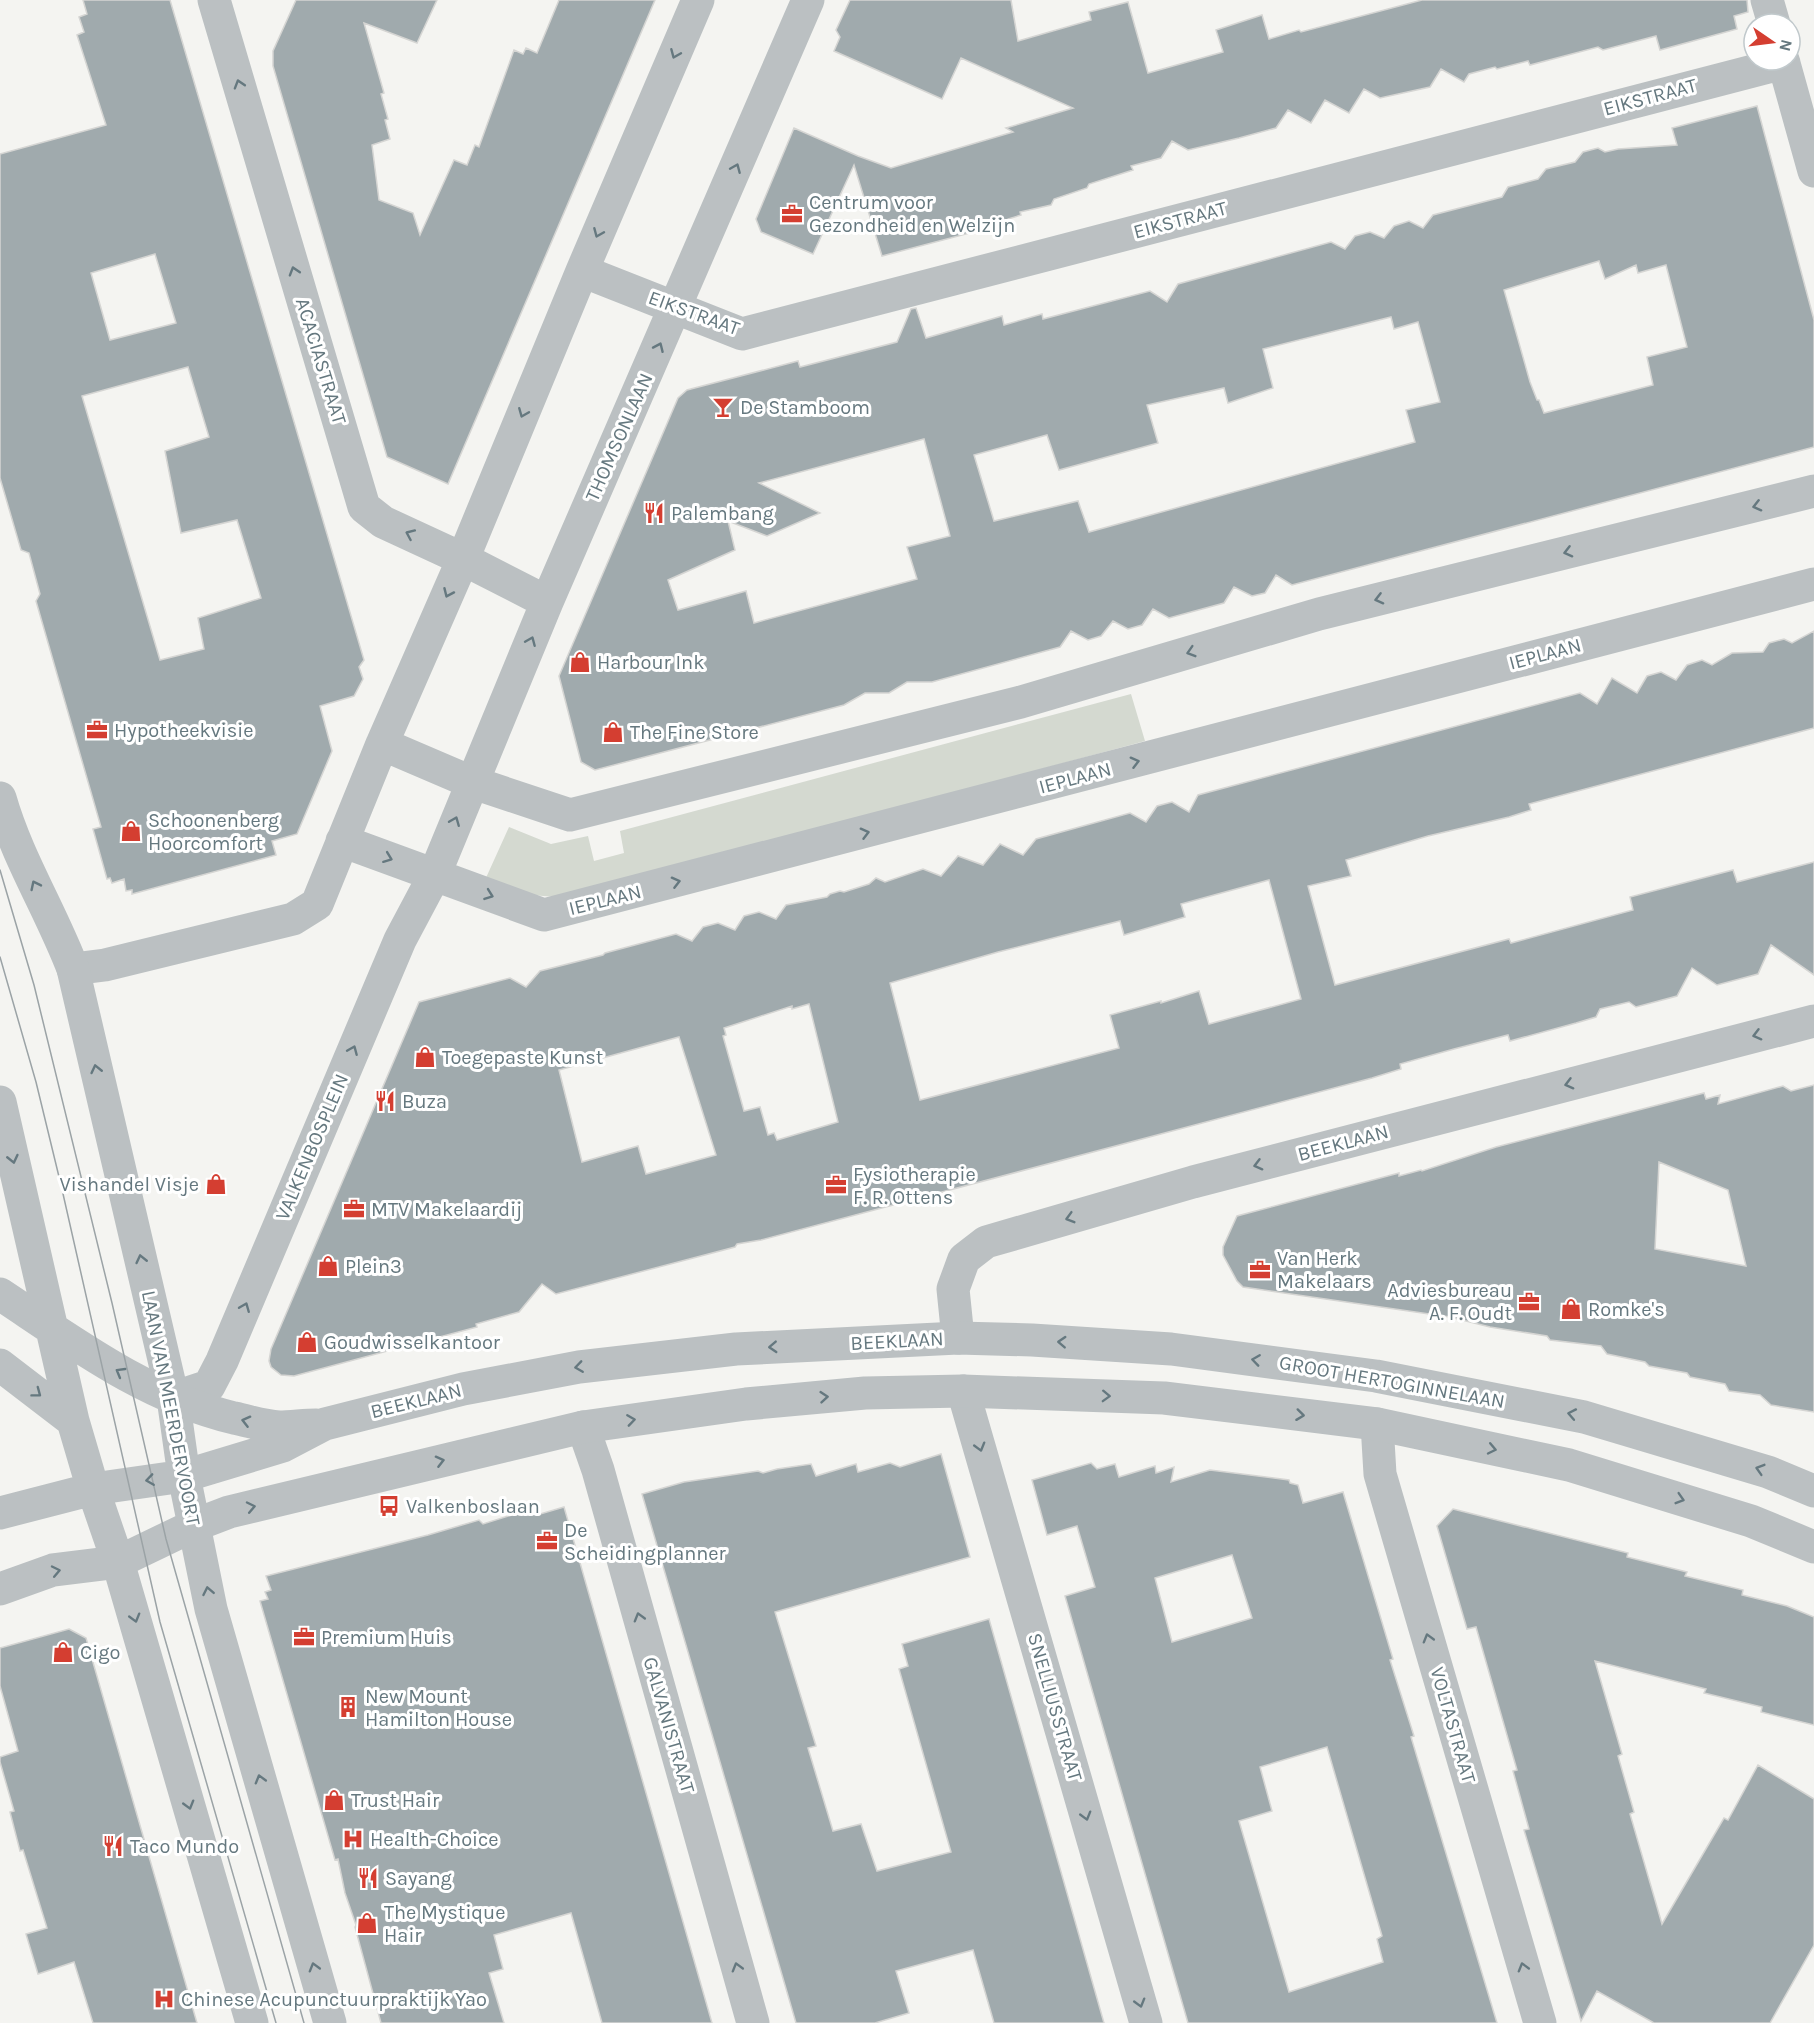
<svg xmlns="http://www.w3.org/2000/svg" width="1814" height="2023" font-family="Karla,sans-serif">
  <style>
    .green { fill: #d4d9d0 }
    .building { fill: #a0aaad; stroke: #d5d5d3; stroke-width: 1.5; fill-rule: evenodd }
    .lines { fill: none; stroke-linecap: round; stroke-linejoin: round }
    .minor { stroke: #bbc0c2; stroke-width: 33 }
    .tertiary { stroke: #bbc0c2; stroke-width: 33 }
    .tram { stroke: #9ba3a6; stroke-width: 1.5 }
    .oneway { stroke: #65787f }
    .labels { text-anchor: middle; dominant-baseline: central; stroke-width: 6; stroke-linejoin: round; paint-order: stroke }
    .street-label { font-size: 20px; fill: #65787f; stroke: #fff }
    .poi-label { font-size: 20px; fill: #65787f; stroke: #fff; text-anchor: start }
  </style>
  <rect width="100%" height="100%" fill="#f4f4f1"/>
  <path class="green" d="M1131 694 1145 741 572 896C537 899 517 892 485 880L509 827 551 844 588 836 594 861 624 853 620 831Z"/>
  <path class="building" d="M83 0H170L364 660 359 667 363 679 354 696 320 706 332 751 297 834 272 841 276 855 132 894V890L126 891 124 879 112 883 110 878 107 879 93 829 101 827 36 601 40 594 29 553 21 550 0 478V154L106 125 77 35 84 32 79 17 87 14ZM155 254 176 323 110 340 91 273ZM188 367 209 437 165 451 181 533 237 520 261 598 198 618 204 649 160 660 82 396Z
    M296 0H437L417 43 364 23 384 93 381 94 388 119 385 120 390 139 372 145 379 200 413 213 420 235 454 160 467 165 475 145 479 147 514 50 523 54 526 48 537 53 559 0H655L448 484 387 457 273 66V51Z
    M850 0H1011L1018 41 1091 20 1089 12 1128 2 1148 73 1223 52 1216 30 1262 15 1269 39 1299 30 1301 32 1422 0H1747L1748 12 1734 16 1737 29 1660 50 1656 36 1603 50 1598 47 1530 65 1528 61 1497 69 1495 67 1469 74 1464 82 1441 69 1430 87 1380 98 1364 89 1349 113 1325 100 1311 123 1288 110 1276 128 1239 138 1188 150 1172 141 1161 158 1131 166 1133 170 1089 184 1087 188 1054 199 1051 205 1020 212 1021 215 1008 219V223L882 256 854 165 813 254 761 232 756 219 794 128 858 156 891 168 1013 132 1006 128 1073 108 961 58 942 99 834 51 840 37 836 30Z
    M1757 106 1814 320V447L1292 585 1276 575 1265 593 1252 596 1234 587 1224 603 1169 618 1153 609 1142 625 1128 629 1113 621 1101 636 1088 640 1071 631 1060 647 932 682H907L889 693H865L844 705 595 770 581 762 559 676 678 398 687 390 798 361 800 367 897 342 911 309 916 308 926 338 1002 316 1004 325 1042 314 1043 319 1150 291 1167 302 1178 284 1331 242 1345 249 1355 236 1370 232 1384 238 1394 226 1409 221 1423 228 1433 215 1502 197 1508 187 1538 179 1546 169 1575 162 1583 152 1598 148 1605 152 1618 149 1677 145 1672 128ZM1599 261 1605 279 1636 265 1638 273 1666 265 1687 347 1647 357 1653 385 1544 413 1539 400H1537L1530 382 1504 290ZM1391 317 1394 329 1418 322 1440 402 1406 410 1415 442 1089 532 1078 501 994 521 974 455 1047 435 1059 470 1158 443 1147 405 1224 388 1228 403 1273 388 1263 349ZM924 439 950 536 907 547 917 579 754 623 746 591 678 610 668 580 735 550 728 521 767 536 820 513 759 483Z
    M1814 631V728L1529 804 1531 810 1509 817 1428 836 1346 860 1351 876 1308 886 1335 985 1509 939 1511 943 1633 910 1630 897 1733 870 1737 882 1814 862V975L1771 945 1758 974 1717 985 1692 968 1677 996 1636 1007 1629 1002 1600 1009 1596 1017 1576 1023 1510 1041 1508 1035 1454 1049 1400 1064 1401 1069 1372 1078 761 1240 737 1244 735 1247 556 1294 542 1284 519 1312 476 1324 477 1327 294 1376 281 1375 271 1367 269 1361 271 1349 419 1002 510 978 526 987 540 971 603 955 605 953 676 934 692 941 703 927 718 923 735 930 744 916 759 912 776 919 786 905 827 897 830 894 840 891 844 892 869 884 876 878 885 882 923 869 941 876 958 856 983 865 1000 844 1023 855 1036 839 1130 813 1146 822 1157 806 1172 802 1189 812 1198 795 1580 693 1597 704 1612 678 1637 693 1647 676 1661 672 1676 680 1687 665 1702 660 1712 665 1732 653 1763 652 1769 643 1784 639 1792 643ZM1269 880 1301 999 1209 1024 1199 991 1161 1003V1001L1110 1015 1119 1048 920 1100 890 983 998 952 1120 921 1124 935 1185 917 1181 904ZM809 1004 838 1122 777 1140 774 1133 768 1135 760 1107 744 1111 723 1036 726 1035 724 1028 792 1006V1009ZM679 1037 716 1155 646 1174 638 1146 582 1162 559 1070Z
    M1814 1085V1412L1771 1405 1760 1395 1729 1391 1725 1384 1690 1377 1687 1373 1649 1366 1645 1362 1607 1354 1601 1346 1550 1340 1547 1336 1490 1327 1450 1317 1243 1287 1237 1281 1223 1255V1247L1237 1216 1399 1173V1176L1421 1170 1422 1171 1496 1147 1704 1093 1706 1099 1720 1095 1718 1104 1783 1086 1791 1091ZM1659 1162 1728 1190 1746 1266 1655 1249Z
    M941 1454 970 1557 775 1612 816 1746 808 1748 833 1831 861 1824 877 1871 951 1852 899 1669 908 1666 902 1644 989 1619 1104 2023H994L973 1950 896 1971 909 2013 875 2023H796L642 1494 684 1482 758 1471 763 1473 777 1469 811 1464 816 1476 856 1464 858 1472 890 1463 900 1467Z
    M1091 1463 1097 1469 1115 1464 1119 1477 1155 1466 1156 1473 1174 1467 1171 1482 1210 1470 1289 1480 1290 1483 1298 1485 1303 1503 1343 1492 1393 1659 1390 1660 1414 1736 1411 1737 1497 2023H1188L1065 1596 1095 1587 1077 1526 1047 1535 1032 1480ZM1232 1555 1252 1618 1172 1642 1155 1578ZM1327 1747 1382 1936 1377 1939 1383 1962 1289 1992 1239 1821 1272 1811 1260 1767Z
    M564 1507 712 2023H602L571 1913 494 1935 503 1969 489 1973 504 2023H381L355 1927 356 1925 345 1893 338 1859 335 1860 260 1601 268 1599 265 1592 271 1590 266 1576 428 1535 479 1520 483 1524 531 1509 537 1515Z
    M1453 1509 1628 1553 1627 1557 1687 1572 1685 1576 1743 1590 1742 1595 1787 1606 1814 1617V1725L1761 1712 1762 1707 1704 1693 1706 1689 1595 1661 1622 1754 1618 1756 1634 1812 1630 1814 1662 1924 1724 1818 1728 1820 1758 1765 1814 1799V1945L1770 2023H1654L1597 1991 1581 2021 1524 1830 1529 1829 1513 1771 1517 1770 1476 1627 1467 1629 1437 1526Z
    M69 1629 86 1638 197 2023H93L74 1962 38 1974 26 1934 47 1928 23 1850 20 1851 10 1812 14 1811 0 1762V1757L18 1751 0 1686V1648Z"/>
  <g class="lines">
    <path class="minor" d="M214 0 364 507 383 522 463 559 547 602
      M1767 0 1774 24
      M1783 60 1814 171
      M582 271 742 334 1784 63
      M382 744 471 782 570 815 1021 702 1319 614 1814 491
      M342 841 544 915 1814 584
      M73 969 105 965 293 919 317 904 382 744 463 559 582 271 698 0
      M958 1338 953 1289 964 1259 986 1242 1193 1182 1814 1021
      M963 1391 1146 2023
      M173 1398 209 1386 222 1361 400 940 434 876 547 602 808 0
      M1377 1424 1380 1474 1540 2023
      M583 1427 598 1470 753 2023"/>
    <path class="tertiary" d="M0 798C17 858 51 911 73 969L173 1398 184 1476 211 1609 330 2023
      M0 1102 73 1421 93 1489 118 1562 252 2023
      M0 1294C74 1343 146 1397 234 1418 249 1421 264 1426 279 1427 291 1427 304 1425 316 1425
      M0 1365 73 1421
      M0 1513 93 1489 184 1476 283 1446 325 1424 463 1389 579 1367 736 1349 958 1338 1032 1340 1171 1349 1376 1376 1584 1417 1768 1472 1814 1491
      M0 1589 53 1570 118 1562 195 1525 229 1512 583 1427 746 1404 865 1393 963 1391 1164 1398 1377 1424 1569 1465 1751 1521 1814 1547"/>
    <path class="tram" d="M0 870 34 985 112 1303 166 1539 304 2023
      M0 957 36 1082 61 1185 160 1622 276 2023"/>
  </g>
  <defs><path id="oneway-chevron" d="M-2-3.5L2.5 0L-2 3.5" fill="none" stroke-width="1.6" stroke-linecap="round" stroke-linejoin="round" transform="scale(1.5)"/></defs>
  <g class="oneway">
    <use href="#oneway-chevron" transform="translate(675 54) rotate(113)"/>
    <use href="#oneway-chevron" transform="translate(239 84) rotate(-107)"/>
    <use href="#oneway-chevron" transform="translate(736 168) rotate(-67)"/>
    <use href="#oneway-chevron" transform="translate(598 233) rotate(113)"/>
    <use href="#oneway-chevron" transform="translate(294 271) rotate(-107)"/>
    <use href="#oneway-chevron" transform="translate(659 347) rotate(-66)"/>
    <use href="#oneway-chevron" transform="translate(523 413) rotate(112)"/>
    <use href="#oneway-chevron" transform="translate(1757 506) rotate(166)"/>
    <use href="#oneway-chevron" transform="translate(410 534) rotate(-156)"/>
    <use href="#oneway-chevron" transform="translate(1568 552) rotate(166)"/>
    <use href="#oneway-chevron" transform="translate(448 593) rotate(114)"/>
    <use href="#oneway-chevron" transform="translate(1379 599) rotate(166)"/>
    <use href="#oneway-chevron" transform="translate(531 641) rotate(-67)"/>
    <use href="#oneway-chevron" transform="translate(1191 652) rotate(163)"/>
    <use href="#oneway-chevron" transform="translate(1135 762) rotate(-15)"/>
    <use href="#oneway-chevron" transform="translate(455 821) rotate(-68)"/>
    <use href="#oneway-chevron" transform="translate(865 833) rotate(-15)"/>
    <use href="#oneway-chevron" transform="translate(388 858) rotate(21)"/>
    <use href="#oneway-chevron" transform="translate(676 882) rotate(-14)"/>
    <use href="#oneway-chevron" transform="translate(35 885) rotate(-116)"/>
    <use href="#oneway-chevron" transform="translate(489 895) rotate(20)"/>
    <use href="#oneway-chevron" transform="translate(1757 1035) rotate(165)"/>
    <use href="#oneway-chevron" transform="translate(353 1050) rotate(-67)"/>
    <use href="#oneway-chevron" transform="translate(96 1069) rotate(-103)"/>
    <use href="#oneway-chevron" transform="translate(1569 1084) rotate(165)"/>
    <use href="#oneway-chevron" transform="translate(13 1159) rotate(77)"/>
    <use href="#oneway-chevron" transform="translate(1258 1165) rotate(165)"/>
    <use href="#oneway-chevron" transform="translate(1070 1218) rotate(164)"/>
    <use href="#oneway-chevron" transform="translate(141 1259) rotate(-103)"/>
    <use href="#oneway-chevron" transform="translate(245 1307) rotate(-68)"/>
    <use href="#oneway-chevron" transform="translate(1062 1342) rotate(-177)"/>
    <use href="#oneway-chevron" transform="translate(773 1347) rotate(177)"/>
    <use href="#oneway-chevron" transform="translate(1256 1360) rotate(-172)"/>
    <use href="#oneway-chevron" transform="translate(579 1367) rotate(172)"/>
    <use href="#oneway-chevron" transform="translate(120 1372) rotate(-150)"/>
    <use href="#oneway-chevron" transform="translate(37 1393) rotate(37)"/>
    <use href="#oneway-chevron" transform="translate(1106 1396) rotate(2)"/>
    <use href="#oneway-chevron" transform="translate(824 1397) rotate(-5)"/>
    <use href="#oneway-chevron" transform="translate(1572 1414) rotate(-169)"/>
    <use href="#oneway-chevron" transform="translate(1300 1415) rotate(7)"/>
    <use href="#oneway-chevron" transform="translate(631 1420) rotate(-8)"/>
    <use href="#oneway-chevron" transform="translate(246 1421) rotate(-166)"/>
    <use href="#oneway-chevron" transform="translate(980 1447) rotate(74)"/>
    <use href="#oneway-chevron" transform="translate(1492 1449) rotate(12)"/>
    <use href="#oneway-chevron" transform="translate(440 1461) rotate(-14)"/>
    <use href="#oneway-chevron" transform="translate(1760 1469) rotate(-163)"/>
    <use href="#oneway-chevron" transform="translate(150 1480) rotate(172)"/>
    <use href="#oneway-chevron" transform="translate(1680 1499) rotate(17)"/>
    <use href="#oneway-chevron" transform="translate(251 1507) rotate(-12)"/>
    <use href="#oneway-chevron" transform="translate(56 1571) rotate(-12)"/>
    <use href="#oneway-chevron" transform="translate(208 1591) rotate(-101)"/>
    <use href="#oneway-chevron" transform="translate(639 1617) rotate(-106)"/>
    <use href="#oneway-chevron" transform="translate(135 1618) rotate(74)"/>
    <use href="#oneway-chevron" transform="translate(1428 1638) rotate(-106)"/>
    <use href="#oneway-chevron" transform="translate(260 1779) rotate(-106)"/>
    <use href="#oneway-chevron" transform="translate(189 1805) rotate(74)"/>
    <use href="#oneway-chevron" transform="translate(1086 1816) rotate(74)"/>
    <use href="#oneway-chevron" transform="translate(314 1967) rotate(-106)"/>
    <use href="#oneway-chevron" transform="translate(737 1967) rotate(-106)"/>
    <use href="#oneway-chevron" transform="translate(1523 1967) rotate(-106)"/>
    <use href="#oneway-chevron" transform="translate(1140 2003) rotate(74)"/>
  </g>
  <defs>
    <symbol id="office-bare" viewBox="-9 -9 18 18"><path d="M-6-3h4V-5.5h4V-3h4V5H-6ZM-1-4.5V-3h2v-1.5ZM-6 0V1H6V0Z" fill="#d43e31" stroke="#fff" stroke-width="2.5" paint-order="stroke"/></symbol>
    <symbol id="bar-bare" viewBox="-9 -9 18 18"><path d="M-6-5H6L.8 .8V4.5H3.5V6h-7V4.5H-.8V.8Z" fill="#d43e31" stroke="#fff" stroke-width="2.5" paint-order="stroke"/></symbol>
    <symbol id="restaurant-bare" viewBox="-9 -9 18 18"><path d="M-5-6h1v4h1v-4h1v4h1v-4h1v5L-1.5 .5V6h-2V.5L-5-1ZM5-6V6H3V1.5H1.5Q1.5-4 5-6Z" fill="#d43e31" stroke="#fff" stroke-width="2.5" paint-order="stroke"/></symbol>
    <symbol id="shop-bare" viewBox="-9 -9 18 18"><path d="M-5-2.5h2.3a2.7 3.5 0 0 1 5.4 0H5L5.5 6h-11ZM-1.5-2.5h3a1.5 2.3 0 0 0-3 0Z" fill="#d43e31" stroke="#fff" stroke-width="2.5" paint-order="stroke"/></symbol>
    <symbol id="bus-bare" viewBox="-9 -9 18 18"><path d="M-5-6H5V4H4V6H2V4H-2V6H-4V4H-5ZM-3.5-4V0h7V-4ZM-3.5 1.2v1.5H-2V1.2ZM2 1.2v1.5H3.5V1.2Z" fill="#d43e31" stroke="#fff" stroke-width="2.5" paint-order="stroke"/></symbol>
    <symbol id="building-bare" viewBox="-9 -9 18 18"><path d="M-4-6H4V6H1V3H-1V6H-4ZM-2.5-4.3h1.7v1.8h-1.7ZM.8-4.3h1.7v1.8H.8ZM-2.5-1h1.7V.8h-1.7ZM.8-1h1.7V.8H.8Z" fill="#d43e31" stroke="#fff" stroke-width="2.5" paint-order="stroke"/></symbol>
    <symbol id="hospital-bare" viewBox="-9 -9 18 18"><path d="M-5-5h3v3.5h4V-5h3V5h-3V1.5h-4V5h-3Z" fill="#d43e31" stroke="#fff" stroke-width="2.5" paint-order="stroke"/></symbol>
  </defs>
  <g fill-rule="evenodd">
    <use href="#office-bare" x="777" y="199" width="30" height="30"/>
    <use href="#bar-bare" x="708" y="392" width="30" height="30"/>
    <use href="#restaurant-bare" x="639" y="498" width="30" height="30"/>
    <use href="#shop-bare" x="565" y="647" width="30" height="30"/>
    <use href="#office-bare" x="82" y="715" width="30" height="30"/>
    <use href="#shop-bare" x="598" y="717" width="30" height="30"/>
    <use href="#shop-bare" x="116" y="816" width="30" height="30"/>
    <use href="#shop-bare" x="410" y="1042" width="30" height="30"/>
    <use href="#restaurant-bare" x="370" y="1086" width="30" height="30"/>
    <use href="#shop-bare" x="201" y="1169" width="30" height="30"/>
    <use href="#office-bare" x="821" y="1170" width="30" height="30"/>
    <use href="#office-bare" x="339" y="1194" width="30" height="30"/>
    <use href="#shop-bare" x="313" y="1251" width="30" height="30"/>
    <use href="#office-bare" x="1245" y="1255" width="30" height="30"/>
    <use href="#office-bare" x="1514" y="1287" width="30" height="30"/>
    <use href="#shop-bare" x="1556" y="1294" width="30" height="30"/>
    <use href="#shop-bare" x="292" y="1327" width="30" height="30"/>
    <use href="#bus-bare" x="374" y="1491" width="30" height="30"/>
    <use href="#office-bare" x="532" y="1526" width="30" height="30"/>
    <use href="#office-bare" x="289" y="1622" width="30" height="30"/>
    <use href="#shop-bare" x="48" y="1637" width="30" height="30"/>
    <use href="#building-bare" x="333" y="1692" width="30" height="30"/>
    <use href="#shop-bare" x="319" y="1785" width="30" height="30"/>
    <use href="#hospital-bare" x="338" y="1824" width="30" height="30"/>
    <use href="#restaurant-bare" x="98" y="1831" width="30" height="30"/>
    <use href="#restaurant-bare" x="353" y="1863" width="30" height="30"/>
    <use href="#shop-bare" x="352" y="1908" width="30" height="30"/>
    <use href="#hospital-bare" x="149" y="1984" width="30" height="30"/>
  </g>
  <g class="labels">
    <g class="street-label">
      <text transform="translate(1650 97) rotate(-15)">EIKSTRAAT</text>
      <text transform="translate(1180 220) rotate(-15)">EIKSTRAAT</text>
      <text transform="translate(694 313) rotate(20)">EIKSTRAAT</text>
      <text transform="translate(321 361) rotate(73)">ACACIASTRAAT</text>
      <text transform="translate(619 437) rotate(-66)">THOMSONLAAN</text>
      <text transform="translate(1545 654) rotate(-15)">IEPLAAN</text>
      <text transform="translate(1075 778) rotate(-15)">IEPLAAN</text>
      <text transform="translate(605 900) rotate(-14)">IEPLAAN</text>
      <text transform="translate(1343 1143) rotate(-15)">BEEKLAAN</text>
      <text transform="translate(312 1147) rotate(-67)">VALKENBOSPLEIN</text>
      <text transform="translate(897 1341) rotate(-3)">BEEKLAAN</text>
      <text transform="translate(1392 1382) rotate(10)">GROOT HERTOGINNELAAN</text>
      <text transform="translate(416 1401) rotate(-14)">BEEKLAAN</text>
      <text transform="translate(171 1408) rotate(79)">LAAN VAN MEERDERVOORT</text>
      <text transform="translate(1055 1707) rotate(74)">SNELLIUSSTRAAT</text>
      <text transform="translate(669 1725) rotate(74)">GALVANISTRAAT</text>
      <text transform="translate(1453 1725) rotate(74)">VOLTASTRAAT</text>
    </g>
    <g class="poi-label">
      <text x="809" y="202">Centrum voor<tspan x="809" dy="23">Gezondheid en Welzijn</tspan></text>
      <text x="740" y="407">De Stamboom</text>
      <text x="671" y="513">Palembang</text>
      <text x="597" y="662">Harbour Ink</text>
      <text x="114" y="730">Hypotheekvisie</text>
      <text x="630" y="732">The Fine Store</text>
      <text x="148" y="820">Schoonenberg<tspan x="148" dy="23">Hoorcomfort</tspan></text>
      <text x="442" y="1057">Toegepaste Kunst</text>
      <text x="402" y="1101">Buza</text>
      <text x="853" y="1174">Fysiotherapie<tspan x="853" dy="23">F. R. Ottens</tspan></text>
      <text x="199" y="1184" text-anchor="end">Vishandel Visje</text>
      <text x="371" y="1209">MTV Makelaardij</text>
      <text x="1277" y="1258">Van Herk<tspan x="1277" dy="23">Makelaars</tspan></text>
      <text x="345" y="1266">Plein3</text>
      <text x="1512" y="1290" text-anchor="end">Adviesbureau<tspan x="1512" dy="23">A. F. Oudt</tspan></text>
      <text x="1588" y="1309">Romke's</text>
      <text x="324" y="1342">Goudwisselkantoor</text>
      <text x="406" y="1506">Valkenboslaan</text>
      <text x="564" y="1530">De<tspan x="564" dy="23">Scheidingplanner</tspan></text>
      <text x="321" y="1637">Premium Huis</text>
      <text x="80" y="1652">Cigo</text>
      <text x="365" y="1696">New Mount<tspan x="365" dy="23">Hamilton House</tspan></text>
      <text x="351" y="1800">Trust Hair</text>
      <text x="370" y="1839">Health-Choice</text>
      <text x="130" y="1846">Taco Mundo</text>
      <text x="385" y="1878">Sayang</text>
      <text x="384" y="1912">The Mystique<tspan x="384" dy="23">Hair</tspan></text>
      <text x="181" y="1999">Chinese Acupunctuurpraktijk Yao</text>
    </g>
  </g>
  <g transform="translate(1772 42) rotate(104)"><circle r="28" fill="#ffffff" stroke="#c1c9cc" stroke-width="1.5"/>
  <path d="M0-4.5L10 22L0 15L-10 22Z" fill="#d43e31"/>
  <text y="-9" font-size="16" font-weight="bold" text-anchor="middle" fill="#65787f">N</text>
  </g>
</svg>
